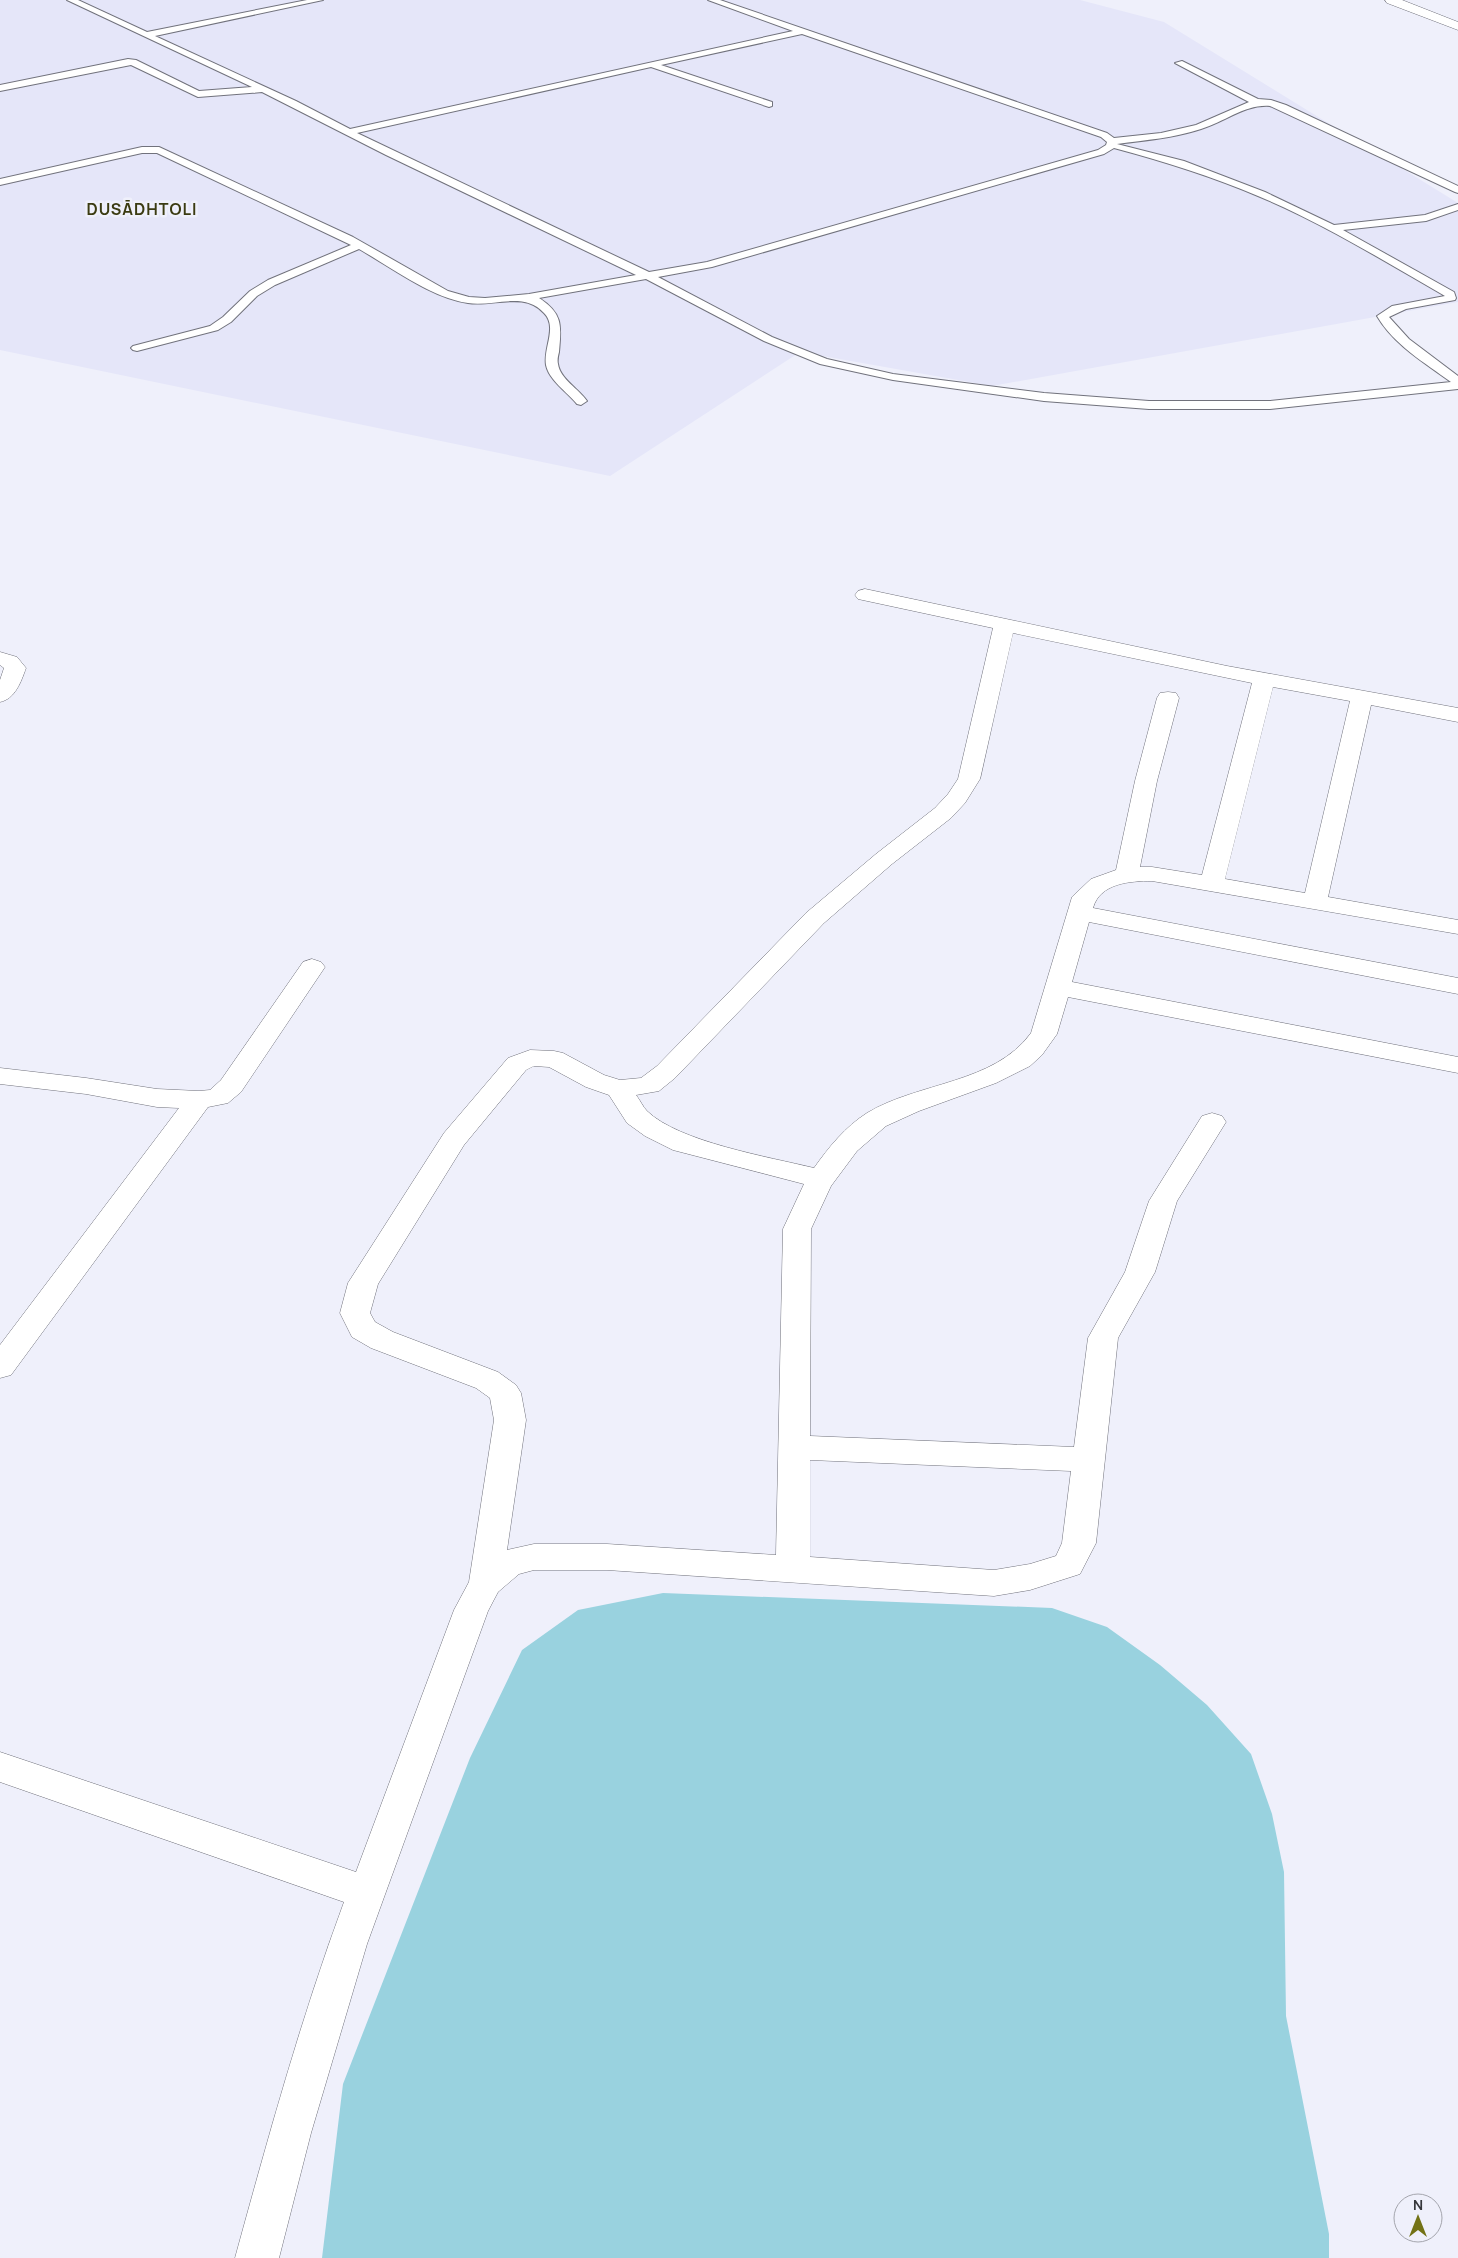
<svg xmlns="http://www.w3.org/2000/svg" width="1458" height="2258" font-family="Manrope,sans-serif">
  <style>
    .built { fill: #e5e6f9 }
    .water { fill: #99d2df }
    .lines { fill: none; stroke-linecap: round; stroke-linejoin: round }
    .service-casing { stroke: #71727c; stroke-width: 2 }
    .minor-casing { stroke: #71727c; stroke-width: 1 }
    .service { fill: #fff; fill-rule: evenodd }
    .minor { fill: #fff; fill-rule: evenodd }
    .labels { text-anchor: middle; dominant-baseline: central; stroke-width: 5; stroke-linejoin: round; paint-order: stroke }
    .far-district-label { font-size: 16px; font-weight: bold; letter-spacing: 1px; fill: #3b3b12; stroke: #eff0fb }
  </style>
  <rect width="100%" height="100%" fill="#eff0fb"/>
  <path class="built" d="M0 0H1080L1164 22 1458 203V302L992 386 800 352 610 476 0 350Z"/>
  <path class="water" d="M663 1593 1052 1608 1107 1627 1160 1665 1207 1705 1251 1754 1272 1814 1284 1872 1286 2016 1329 2234V2258H322L343 2084 470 1758 522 1650 578 1610Z"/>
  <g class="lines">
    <defs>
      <path id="service" d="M67 0H78L147 32 307 0H323L155 36 296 101 350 129 793 31 708 0H720L1107 133 1114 138 1161 133 1196 125 1249 102 1175 63 1182 61 1258 99 1271 100 1286 105 1458 186V193L1455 192 1270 106C1245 104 1225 122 1201 129 1174 138 1146 140 1117 144L1184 161 1265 192 1334 225 1425 215 1458 204V210L1426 221 1343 230 1454 292 1456 298 1455 300 1406 309 1389 317 1409 339 1458 376V389L1270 409H1149L1044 401 893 380 820 364 764 341 646 279 539 298C564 314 561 327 559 352 558 356 557 360 558 364 560 379 579 389 587 401L581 405 577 404C567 392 549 380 546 365 543 348 558 327 544 313 524 291 494 307 468 303 431 298 391 267 359 249L275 285 257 296 231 322 218 330 137 351 133 350 131 348 133 346 210 326 223 317 250 291 268 280 351 245 157 153H142L0 185V179L142 147H159L353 237 448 291 469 297 485 298 529 294 636 275 386 155 262 92 198 97 131 65 0 91V85L128 59 136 60 199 91 252 87ZM802 34 1101 137 1107 142 1106 145 1098 150 707 262 649 272 357 133 651 67 769 107 772 106V102L661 65ZM1114 148C1163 161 1211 176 1258 196 1323 223 1384 261 1445 296L1392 306 1377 316C1394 345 1425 363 1451 382L1270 401H1149L1044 393 893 374 827 359 772 337 658 277 712 267 1104 154Z"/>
      <path id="minor" d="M1385 0H1402L1458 22V30L1387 3Z
        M865 589 1227 666 1458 708V722L1371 705 1328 897 1458 920V934L1152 881C1130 881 1100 883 1093 908L1458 978V994L1089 922 1072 982 1458 1057V1073L1068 997 1057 1034 1042 1055 1030 1066 996 1083 919 1111 886 1126 857 1151 831 1186 811 1229 810 1436 1074 1447 1088 1338 1125 1272 1149 1201 1202 1116 1212 1113 1222 1116 1226 1122 1177 1201 1155 1272 1118 1338 1096 1543 1080 1574 1030 1590 994 1596 607 1570H534L519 1574 498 1592 488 1611 367 1944 311 2133 279 2258H235C268 2138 301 2018 344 1902L0 1782V1752L356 1872 454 1610 469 1582 494 1420 490 1398 476 1388 371 1348 352 1337 340 1313 348 1283 444 1133 508 1058 530 1050 554 1051 563 1053 604 1075 620 1080 641 1078 657 1066 806 913 876 854 935 808 948 794 958 779 993 628 858 599 855 595 858 591ZM1013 633 1252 683 1202 875 1152 867H1140L1157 781 1179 698 1176 693 1168 692 1160 693 1157 698 1135 781 1116 870 1091 879 1072 897 1031 1033C994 1084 918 1082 867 1113 845 1127 829 1147 814 1168 769 1157 679 1142 647 1111 643 1107 640 1100 636 1095L659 1091 675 1078 824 923 892 864 951 818 965 803 980 779ZM1273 687 1350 701 1305 893 1225 879ZM534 1066 549 1067 586 1087 609 1095 627 1123 645 1136 673 1150 804 1184 783 1229 776 1555 607 1544H534L507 1550 526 1420 521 1393 516 1385 498 1372 393 1332 375 1322 370 1313 378 1284 464 1145 526 1070ZM810 1460 1071 1471 1062 1543 1056 1556 1030 1564 994 1570 810 1557Z
        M0 652 17 657 26 668C21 682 15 699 0 702V680L4 668 0 665Z
        M312 959 321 962 325 967 241 1092 228 1103 208 1107 11 1375 0 1378V1345L179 1108 157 1107 86 1094 0 1084V1068L86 1078 157 1089 199 1091 210 1090 221 1080 303 962Z"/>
    </defs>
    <use href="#service" class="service-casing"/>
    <use href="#minor" class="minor-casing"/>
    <use href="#service" class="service"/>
    <use href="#minor" class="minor"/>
  </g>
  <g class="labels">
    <g class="far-district-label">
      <text x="142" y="209">DUSĀDHTOLI</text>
    </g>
  </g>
  <g transform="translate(1418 2218)"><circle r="24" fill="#eff0fb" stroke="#a5a6ae"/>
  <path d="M0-4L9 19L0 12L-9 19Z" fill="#737216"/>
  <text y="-8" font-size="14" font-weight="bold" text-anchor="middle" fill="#36373b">N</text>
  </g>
</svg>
